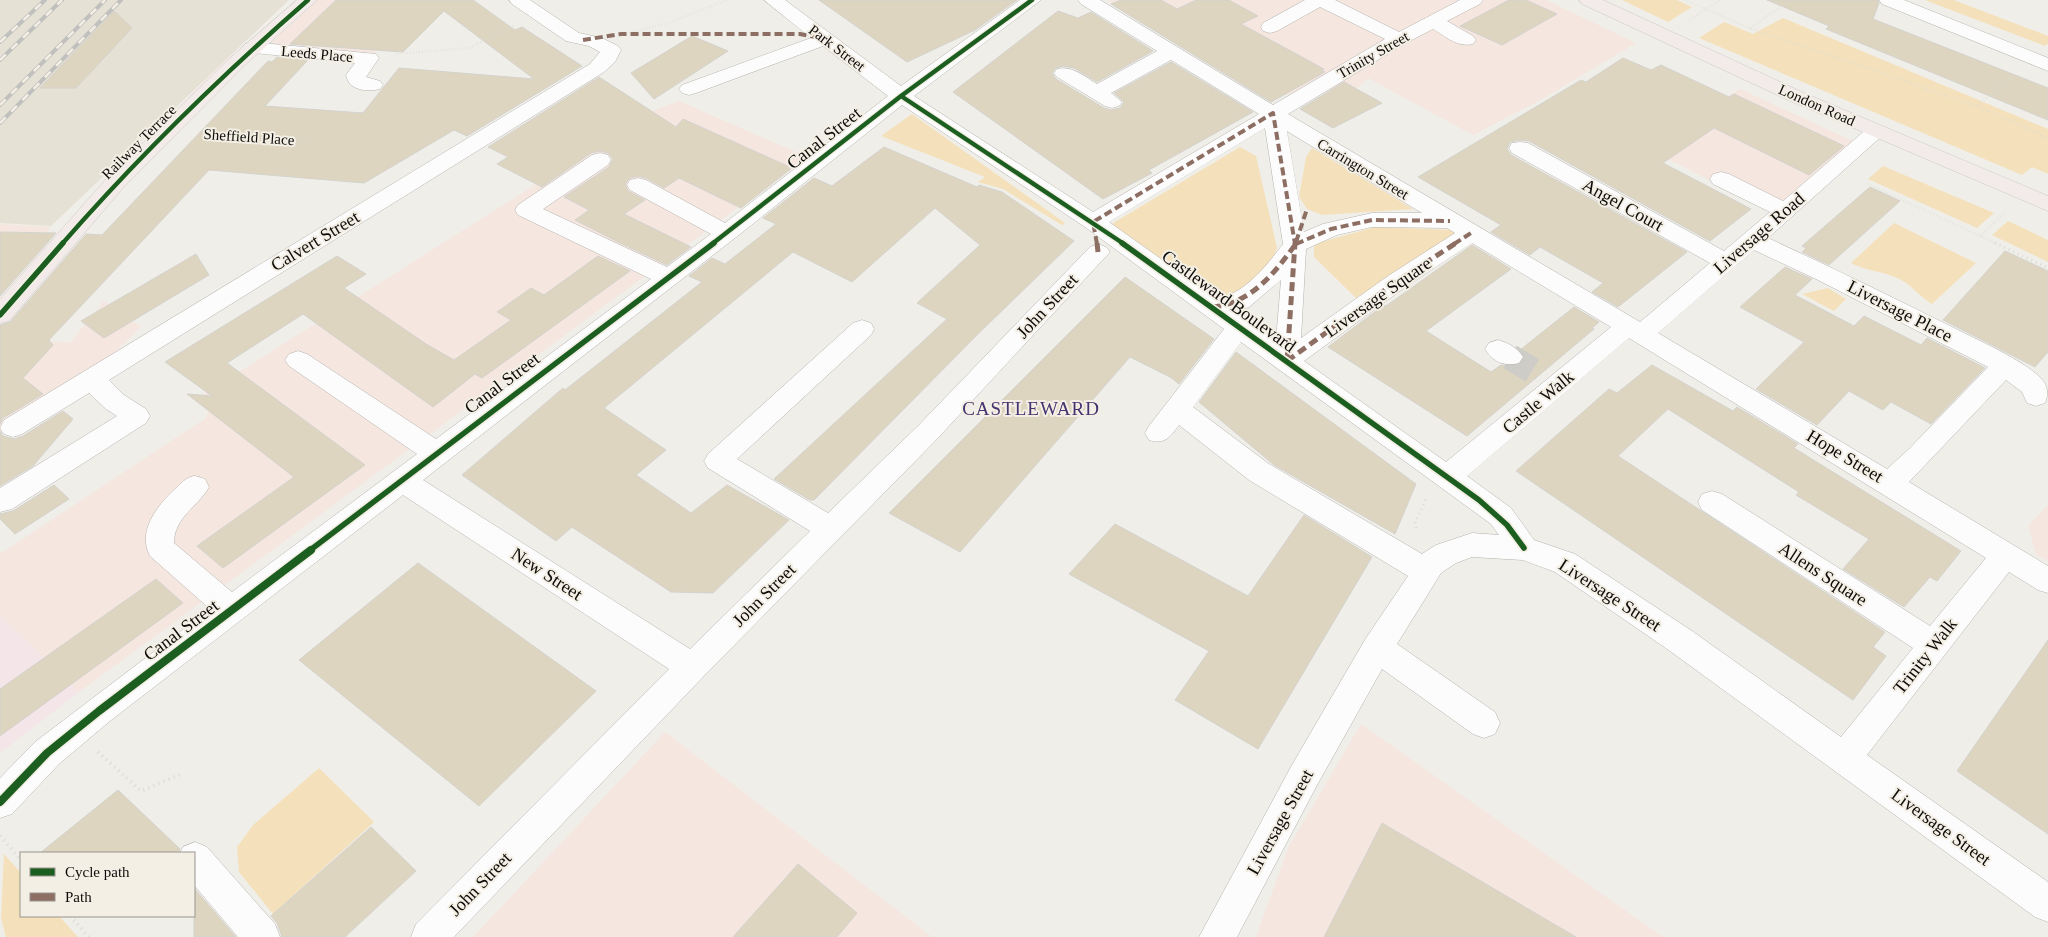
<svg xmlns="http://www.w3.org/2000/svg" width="2048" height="937" font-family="Georgia,serif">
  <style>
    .commercial { fill: #f5e6df }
    .industrial { fill: #f4e5e8 }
    .built { fill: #e6e1d5 }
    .green { fill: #f4e1bb }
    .building { fill: #ddd5c0; stroke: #d4d2ce }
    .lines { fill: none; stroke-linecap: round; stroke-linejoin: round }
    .minor-tunnel { stroke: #ceccc7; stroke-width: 26; stroke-dasharray: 26 13; stroke-linecap: butt }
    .minor-casing { stroke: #b4b3ae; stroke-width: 1 }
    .major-casing { stroke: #c9c8c6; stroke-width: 1 }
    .path-far2 { stroke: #dbdad8; stroke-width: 2.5; stroke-dasharray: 0.5 2.5; stroke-linecap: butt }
    .path-far1 { stroke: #dbdad8; stroke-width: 3; stroke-dasharray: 1 4; stroke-linecap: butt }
    .path { stroke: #dbdad8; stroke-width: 4; stroke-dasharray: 1 4.5; stroke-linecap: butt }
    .minor { fill: #fdfcfc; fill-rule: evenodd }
    .major { fill: #f3ebe9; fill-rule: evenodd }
    .rail-casing { stroke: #c0c0be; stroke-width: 4 }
    .rail { stroke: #f4efe5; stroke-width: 2.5; stroke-dasharray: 8; stroke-linecap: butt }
    .quiet-far1 { stroke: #8d6e63; stroke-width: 4; stroke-dasharray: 8 4; stroke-linecap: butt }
    .quiet { stroke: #8d6e63; stroke-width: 5; stroke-dasharray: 9 5; stroke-linecap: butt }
    .cycleway-far2-casing { stroke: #f4efe5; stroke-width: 7 }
    .cycleway-far1-casing { stroke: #f4efe5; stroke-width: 9 }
    .cycleway-casing { stroke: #f4efe5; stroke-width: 11 }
    .cycleway-far2 { stroke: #1b5e20; stroke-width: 4.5 }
    .cycleway-far1 { stroke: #1b5e20; stroke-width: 5.5 }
    .cycleway { stroke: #1b5e20; stroke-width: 8 }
    .labels { text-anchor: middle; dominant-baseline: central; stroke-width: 4; stroke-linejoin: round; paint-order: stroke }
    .far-street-label { font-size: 15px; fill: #0d0c09; stroke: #f4efe5 }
    .street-label { font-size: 18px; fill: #0d0c09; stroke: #f4efe5 }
    .neighbourhood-label { font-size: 19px; letter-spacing: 1px; fill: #443470; stroke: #f4efe5 }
  </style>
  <rect width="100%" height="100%" fill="#f0eee8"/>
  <path class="commercial" d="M317 0H434L373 53 271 43Z
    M1107 0H1546L1636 43 1542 99 1473 135 1368 78 1357 88 1271 96 1192 48Z
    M1740 89 1855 142 1771 212 1645 147Z
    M679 101 807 157 79 692 0 616V554L206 418 211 404 201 396 652 111Z
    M0 224 51 227 0 290Z
    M104 301 141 327 93 373 0 434V347L10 337 70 343Z
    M2048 505V561L2036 554 2028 526Z
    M1361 724 1663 937H1256L1288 848Z
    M665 732 932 937H473Z"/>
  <path class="industrial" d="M0 616 79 692 0 753Z"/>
  <path class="built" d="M0 0H289L51 226 0 223Z"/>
  <path class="green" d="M1622 0H1677L1692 7 1668 22Z
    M1925 0H1954L2048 36V44L2045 46Z
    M1783 18 2048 129V174L2032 167 2022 175 1699 38 1724 22 1753 34Z
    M912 114 1065 223 1062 225 1003 189 978 182 985 177 881 136Z
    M1240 147 1256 156 1277 248 1270 268 1222 303 1110 225Z
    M1312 148 1413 209 1322 215 1307 209 1299 197 1306 157Z
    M1883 166 1994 213 1977 228 1868 179Z
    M2008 221 2048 240V262L1992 235Z
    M1894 223 1976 263 1932 304C1919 297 1912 284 1897 278 1882 271 1866 271 1851 263Z
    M1375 227 1451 230 1456 234 1356 298 1314 257V244Z
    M1828 288 1846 299 1834 311 1802 294Z
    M319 768 374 822 273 914 239 872 237 847 253 825Z
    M4 854 21 873V916H59L78 937H6L1 918Z"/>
  <path class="building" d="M336 0H473L515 30 522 27 582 66 467 136 454 130 364 183 209 170 49 340 53 345 23 378 43 394 3 418 0 424V325L10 322 86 234 102 235 268 61 272 62 277 57 308 60 265 106 363 113 399 68 534 79 444 11 403 52 290 44Z
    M819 0H1017L975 30 907 62Z
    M1121 0H1161L1177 9 1196 0H1229L1258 16 1241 24 1324 69 1321 70 1325 72 1271 102 1111 4Z
    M1509 0H1526L1557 14 1502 45 1460 26Z
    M1767 0H1877L1879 3 1873 19 2048 88V120L1826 29 1829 26Z
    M114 11 132 28 76 88H40Z
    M1058 11 1078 18 1091 12 1153 51 1097 82 1074 68 1063 66 1056 68 1052 73 1056 79 1104 108 1111 110 1120 108 1124 102 1114 93 1171 62 1253 112 1149 170 1152 173 1103 199 953 92Z
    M692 36 728 51 654 99 631 73Z
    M1623 58 1651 70 1661 65 1729 97 1734 94 1844 146 1809 175 1714 128 1663 163 1751 209 1710 241 1529 141 1520 140 1510 142 1507 149 1511 155 1687 252 1618 307 1592 292 1603 283 1540 247 1530 255 1491 232 1501 225 1418 177 1581 80 1586 82Z
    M599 77 676 127 683 119 792 168 741 208 679 178 664 188 646 178 638 176 630 178 625 184 628 191 645 200 624 214 691 247 667 265 618 242 575 220 589 210 564 197 609 167 613 159 608 153 600 151 591 153 542 187 497 164 508 157 488 147Z
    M1344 82 1382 103 1333 128 1300 109Z
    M884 147 977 187 979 185 1002 192 1074 241 978 334 814 500H810L774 479 947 319 917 303 980 245 935 208 852 282 793 252 604 408 666 450 636 475 691 513 727 485 789 520 713 593 671 592 572 527 556 541 462 475 563 388 565 390 702 282 689 276 712 258 725 264 776 224 763 218 814 178 832 186Z
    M1870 187 1900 201 1829 265 1802 252 1806 248 1802 246Z
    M0 232 56 233 0 296Z
    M1472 245 1511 269 1426 331 1491 372 1501 365 1509 366 1521 364 1525 357 1520 350 1574 307 1599 322 1592 328 1594 329 1467 436 1328 347 1384 305 1386 306Z
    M2005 251 2048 271V352L2035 367 1943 320Z
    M196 254 209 275 104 338 81 321Z
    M337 256 366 274 344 288 426 344 454 360 511 320 497 312 531 288 544 295 598 256 630 271 482 378 475 374 433 407 303 314 227 363 365 465 223 568 197 546 294 477 187 394 212 396 165 362Z
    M1785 267 1812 279 1795 295 1854 326 1864 316 1921 345 1927 338 1985 368 1931 424 1891 402 1883 410 1849 391 1817 425 1756 389 1804 342 1740 307Z
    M1125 277 1214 339 1179 384 1170 377 1130 357 960 552 889 513Z
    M1236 352 1416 484 1395 534 1274 465 1199 402Z
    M1652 365 1733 411 1737 407 1798 444 1794 448 1961 551 1937 581 1930 577 1904 607 1843 569 1869 539 1796 495 1799 492 1668 409 1618 456 1885 632 1873 647 1886 656 1853 700 1516 471 1609 389 1617 393Z
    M63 411 73 419 33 466 0 486V431L3 436 14 439 23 436Z
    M54 485 69 499 15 534 0 519V514L13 511Z
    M1304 515 1372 557 1258 749 1175 700 1209 651 1069 574 1115 524 1248 596Z
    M418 563 596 691 479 806 299 660Z
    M156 579 183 603 0 736V689Z
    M2048 640V834L1957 771Z
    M118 790 180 849 178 853H40Z
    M1382 823 1576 937H1324Z
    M371 827 416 871 345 937H282L277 923 271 916Z
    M798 864 857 913 837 937H733Z
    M194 888 236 937H194Z"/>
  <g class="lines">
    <path class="minor-tunnel" d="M1510 357 1540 375"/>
    <defs>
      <path id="minor" d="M509 0H530L579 33 602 38 618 46 621 50 615 62 604 72 109 380 124 395 146 409 150 416 146 423 12 509 0 512V488L117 416 106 409 89 393 22 434 13 437 4 434 0 428 4 420 590 64 600 52 589 46 566 41 512 4Z
        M764 0H785L901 86 1020 0H1041L914 96 1093 212 1259 114 1171 60 1111 93 1122 102 1119 106 1112 108 1105 106 1057 77 1054 73 1057 69C1072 65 1085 77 1097 84L1157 51 1081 4 1078 0H1100L1273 105 1385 39 1320 7 1277 31 1270 33 1263 31 1261 27 1263 23 1305 0H1335L1399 32 1460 0H1483L1480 4 1447 21 1473 36 1476 40 1473 44C1458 48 1445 36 1433 29L1406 43 1288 114 1640 322 1710 263 1512 153 1509 148 1512 143 1520 142 1528 143 1724 251 1770 212 1713 184 1710 179 1713 174 1721 172 1729 174 1783 201 1869 127 1876 125 1883 127 1886 131 1883 135 1768 238C1833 268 1896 299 1960 331 1981 342 2030 363 2044 382 2048 388 2048 396 2045 403L2036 406 2027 403 2022 392 2006 380 1909 482 2048 566V593L2038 590 2009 572 1867 755 2048 882V922L2035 917 1670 651 1555 572 1523 560 1472 557 1456 563 1441 573 1397 644 1495 712 1500 723 1495 734 1484 738 1473 734 1382 669 1316 787 1237 937H1199L1292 765 1366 638 1408 576 1249 480 1179 425C1170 437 1165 445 1149 440L1145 433 1149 426 1224 329 1085 227 902 105 735 238 423 480 690 649 810 531 708 468 704 461 708 454 853 323 862 320 871 323 874 329 871 335 737 459 828 513 918 426 1090 247 1098 244 1106 247 1110 252 936 440 703 677 454 937H411L416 924 669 669 403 495 110 721 59 764 12 814 0 818V778L35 742 210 609 150 556C137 531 157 506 175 489 181 484 186 477 194 476 197 476 201 478 205 479L209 487C198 507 174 517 174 543L232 592 417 454 289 366 285 360 289 354 298 351 307 354 436 439 651 279 518 215 515 210 518 205 592 155 600 153 608 155 611 160 608 165 543 209 667 267 711 234 630 190 627 185 630 180 638 178 646 180 725 223 888 96 823 46 696 93 689 95 682 93 679 89 682 85 811 38ZM1265 128 1283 244C1268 264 1242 297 1216 298L1109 222ZM1287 131 1295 136 1422 213H1372L1323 224 1304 232ZM1372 227 1447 228 1455 233 1388 276 1301 338 1306 249 1337 235ZM1472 243 1611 327 1446 462 1304 361 1404 288ZM1754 250 1816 279 1988 367 1909 449 1887 469 1658 333ZM1281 280 1276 341 1235 312 1249 307ZM1629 338 1986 558 1930 626 1722 494 1712 491 1702 494 1698 502 1702 510 1913 648 1841 737 1692 631 1575 554 1534 540 1511 508 1467 476ZM1241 342 1491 524 1499 535 1472 533 1436 545 1422 554 1269 464 1193 407Z
        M1879 0H1904L2048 58V71L1882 4Z
        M252 42 376 54 379 58 366 77 380 81 383 85 380 89C367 92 349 91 346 75L355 63 245 52 242 48 245 44Z
        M1498 340C1508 343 1517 347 1523 357L1519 363C1505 367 1493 362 1485 349L1489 343Z
        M195 842 207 847 275 924 280 937H238L194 885V853H180L183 847Z"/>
      <path id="major" d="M297 0H317L244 66 123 188 9 321 0 323V299L107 178 230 58Z
        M1579 0H1603L1802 92 2048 196V211L1788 100 1582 4Z"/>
    </defs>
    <use href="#minor" class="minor-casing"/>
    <use href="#major" class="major-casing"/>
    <path class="path-far2" d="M1685 0 1749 28 1977 106 2048 138
      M1689 20 1720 0
      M1750 28 1791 0
      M629 33 668 23 727 0
      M395 54 469 48 513 26
      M1977 106 2012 76
      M202 134 311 142
      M1868 184 1997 244
      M1981 236 2005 212"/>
    <path class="path-far1" d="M1995 243 2048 268
      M1416 528 1415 522 1426 499"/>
    <path class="path" d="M98 752 141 791 181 774
      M0 836 21 860
      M70 916 89 937"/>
    <use href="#minor" class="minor"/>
    <use href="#major" class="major"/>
    <defs>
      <path id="rail" d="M0 42 45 0
        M0 60 62 0
        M0 105 105 0
        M0 123 121 0"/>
    </defs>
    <use href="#rail" class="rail-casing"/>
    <use href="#rail" class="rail"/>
    <path class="quiet-far1" d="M583 40 621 34H800L825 39
      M1296 242 1307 209
      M1097 244 1093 222 1273 113 1295 244
      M1296 244 1331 229 1372 220 1450 221
      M1454 244 1471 233"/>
    <path class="quiet" d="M1097 243 1098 252
      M1212 307C1250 304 1274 274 1295 245L1299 243
      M1287 361 1295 243
      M1287 361 1396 282 1456 243"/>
    <defs>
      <path id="cycleway-far2" d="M901 96 1124 244
        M62 244C138 157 221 76 308 0
        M712 244 901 96 1032 0"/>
      <path id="cycleway-far1" d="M1122 243 1479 500 1507 525 1524 548
        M0 315 63 243
        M309 551 714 243"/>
      <path id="cycleway" d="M0 802 47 753 99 711 311 550"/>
    </defs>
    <use href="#cycleway-far2" class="cycleway-far2-casing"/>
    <use href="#cycleway-far1" class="cycleway-far1-casing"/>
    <use href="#cycleway" class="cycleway-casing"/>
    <use href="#cycleway-far2" class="cycleway-far2"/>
    <use href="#cycleway-far1" class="cycleway-far1"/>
    <use href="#cycleway" class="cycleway"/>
  </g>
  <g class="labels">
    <g class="far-street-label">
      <text transform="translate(837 48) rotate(37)">Park Street</text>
      <text transform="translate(317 54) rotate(5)">Leeds Place</text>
      <text transform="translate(1373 55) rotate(-30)">Trinity Street</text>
      <text transform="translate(1817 105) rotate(24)">London Road</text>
      <text transform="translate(249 137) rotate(4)">Sheffield Place</text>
      <text transform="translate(139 142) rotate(-45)">Railway Terrace</text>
      <text transform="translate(1363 169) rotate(31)">Carrington Street</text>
    </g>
    <g class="street-label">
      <text transform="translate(824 138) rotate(-38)">Canal Street</text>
      <text transform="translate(1623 205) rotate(29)">Angel Court</text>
      <text transform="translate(1759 233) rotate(-41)">Liversage Road</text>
      <text transform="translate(315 241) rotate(-31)">Calvert Street</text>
      <text transform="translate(1378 297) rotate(-35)">Liversage Square</text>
      <text transform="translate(1229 301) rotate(36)">Castleward Boulevard</text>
      <text transform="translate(1047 306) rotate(-47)">John Street</text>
      <text transform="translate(1900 311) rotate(27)">Liversage Place</text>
      <text transform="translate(502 383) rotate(-37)">Canal Street</text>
      <text transform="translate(1538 402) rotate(-40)">Castle Walk</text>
      <text transform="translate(1845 456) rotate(31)">Hope Street</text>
      <text transform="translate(547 574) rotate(33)">New Street</text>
      <text transform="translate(1823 574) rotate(33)">Allens Square</text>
      <text transform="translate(764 595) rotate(-45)">John Street</text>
      <text transform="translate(1610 595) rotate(33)">Liversage Street</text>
      <text transform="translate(181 630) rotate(-37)">Canal Street</text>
      <text transform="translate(1925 656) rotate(-52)">Trinity Walk</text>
      <text transform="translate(1280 822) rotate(-61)">Liversage Street</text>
      <text transform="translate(1941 827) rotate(36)">Liversage Street</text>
      <text transform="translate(480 884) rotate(-46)">John Street</text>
    </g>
    <g class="neighbourhood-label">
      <text x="1031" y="408">CASTLEWARD</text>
    </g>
  </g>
  <rect x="20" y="852" width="175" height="65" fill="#f4efe5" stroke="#98948d"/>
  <rect x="30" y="868" width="25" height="8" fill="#1b5e20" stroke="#98948d"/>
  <text x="65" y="877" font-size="15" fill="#0d0c09">Cycle path</text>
  <rect x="30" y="893" width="25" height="8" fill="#8d6e63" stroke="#98948d"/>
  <text x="65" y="902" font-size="15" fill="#0d0c09">Path</text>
</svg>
